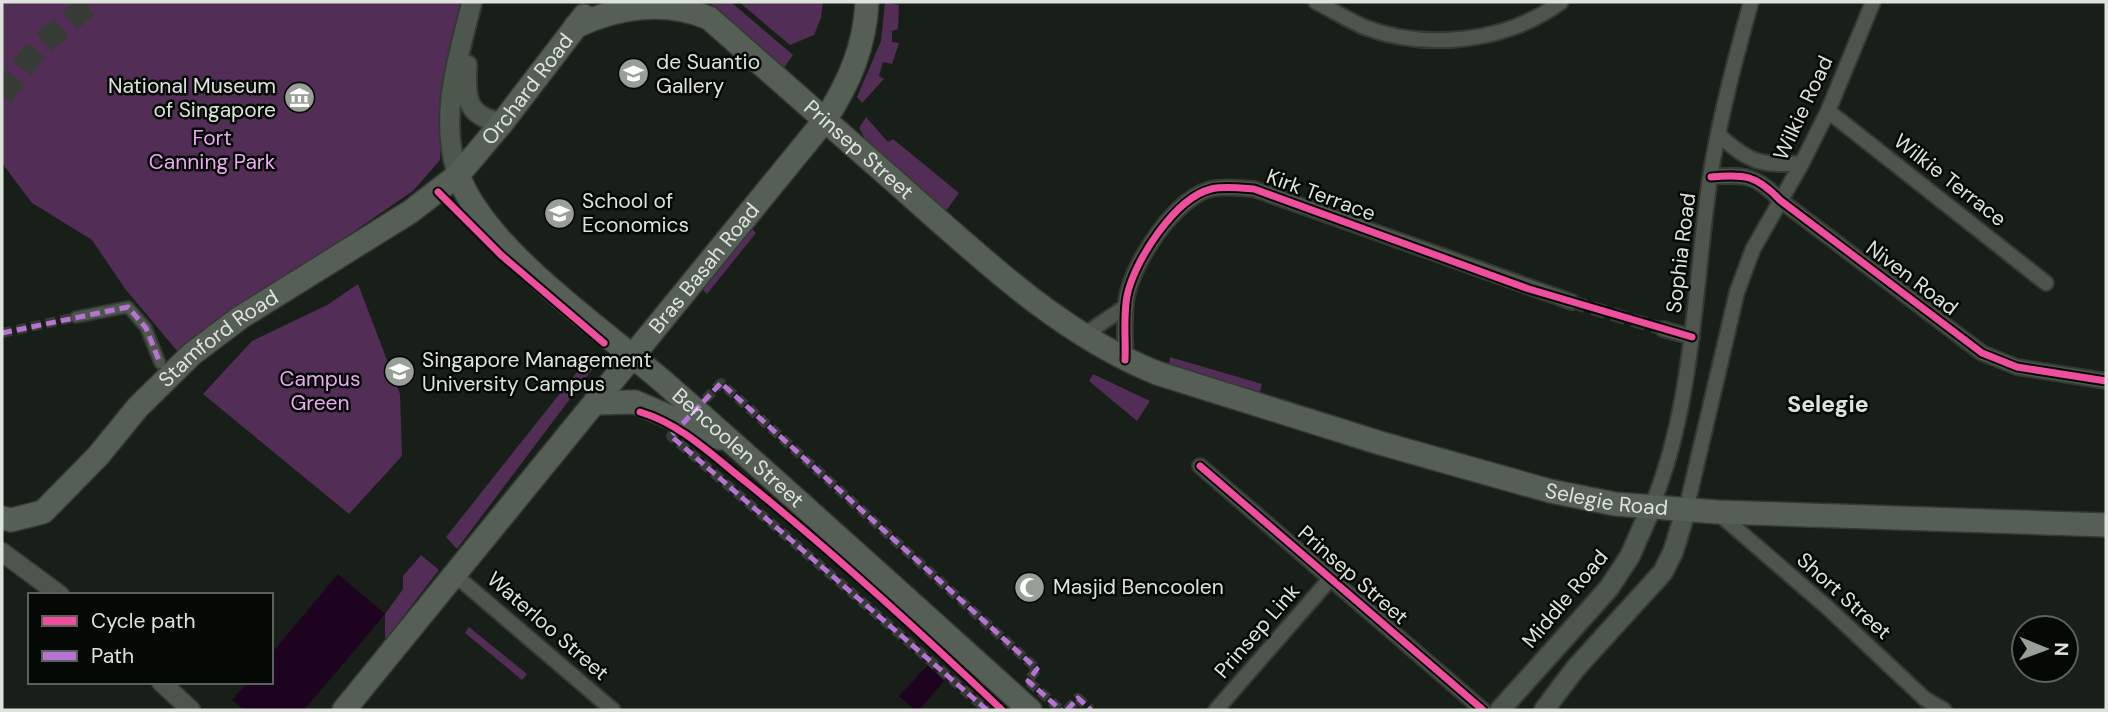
<svg xmlns="http://www.w3.org/2000/svg" width="2108" height="712" font-family="'DM Sans',sans-serif">
  <style>
    .green { fill: #522d55 }
    .water { fill: #1d031f }
    .lines { fill: none; stroke-linecap: round; stroke-linejoin: round }
    .pedestrian-tunnel { stroke: #363c35; stroke-width: 10; stroke-dasharray: 10 5; stroke-linecap: butt }
    .minor-tunnel { stroke: #363c35; stroke-width: 14; stroke-dasharray: 14 7; stroke-linecap: butt }
    .primary-tunnel { stroke: #363c35; stroke-width: 23; stroke-dasharray: 23 11; stroke-linecap: butt }
    .pedestrian-casing { stroke: #343934; stroke-width: 14 }
    .minor-casing { stroke: #343934; stroke-width: 18 }
    .tertiary-casing { stroke: #343934; stroke-width: 21 }
    .secondary-casing { stroke: #343934; stroke-width: 23 }
    .primary-casing { stroke: #343934; stroke-width: 26 }
    .pedestrian { stroke: #4e554d; stroke-width: 10 }
    .minor { stroke: #4e554d; stroke-width: 14 }
    .tertiary { stroke: #4e554d; stroke-width: 18 }
    .secondary { stroke: #4e574e; stroke-width: 19 }
    .primary { stroke: #555f55; stroke-width: 23 }
    .quiet { stroke: #b673d3; stroke-width: 5; stroke-dasharray: 10 5; stroke-linecap: butt }
    .cycleway-casing { stroke: #050905; stroke-width: 11 }
    .cycleway { stroke: #ef4d9e; stroke-width: 7 }
    .labels { text-anchor: middle; dominant-baseline: central; stroke-width: 5; stroke-linejoin: round; paint-order: stroke }
    .poi-label { font-size: 21px; fill: #dde4dc; stroke: #050905; text-anchor: start }
    .street-label { font-size: 21px; fill: #dde4dc; stroke: #050905 }
    .park-label { font-size: 21px; fill: #eda8f2; stroke: #050905 }
    .neighbourhood-label { font-size: 23px; font-weight: bold; fill: #dde4dc; stroke: #050905 }
  </style>
  <rect width="100%" height="100%" fill="#181e18"/>
  <path class="green" d="M2 2H461L442 87 440 160 413 191 178 352 126 290 92 240 32 203 2 163Z
    M709 2H731L793 55 784 68Z
    M739 2H823L821 18 814 35 790 45Z
    M885 2 899 5 898 29 892 31V42L899 43 892 64 883 62 879 76 884 79 862 103 857 97 881 41Z
    M866 117 888 142 893 139 959 193 946 211 868 144 859 128Z
    M750 227 756 233 707 294 702 289Z
    M358 284 400 394 402 456 349 514 203 394 252 341 327 305Z
    M592 353 600 359 457 549 446 537Z
    M1170 357 1262 384 1260 392 1169 365Z
    M1093 374 1150 401 1137 421 1089 381Z
    M421 555 439 570 385 640V614L403 589V576Z
    M469 627 527 674 522 680 465 633Z"/>
  <path class="water" d="M338 574 385 614 304 710H244L232 700 248 682H271V654Z
    M928 665 944 681 919 710H915L899 696Z"/>
  <g class="lines">
    <path class="pedestrian-tunnel" d="M2 333 76 317
      M695 410 721 383 1037 669 1028 681 1061 710
      M684 422 671 436 987 710
      M1067 710 1078 698 1091 710"/>
    <path class="minor-tunnel" d="M1572 302 1663 329"/>
    <path class="primary-tunnel" d="M2 96 37 48 92 2"/>
    <defs>
      <path id="pedestrian" d="M76 317 128 307 146 328 160 363"/>
      <path id="minor" d="M1316 2C1332 10 1348 20 1364 27 1427 51 1507 42 1561 2
        M1828 111 2046 283
        M1719 135C1748 162 1763 167 1802 163
        M1711 177C1745 174 1756 175 1780 200L1982 353 2017 367 2106 381
        M1663 329 1692 337
        M1084 335 1125 307
        M1125 360C1126 340 1123 316 1127 296 1134 261 1175 198 1211 189 1225 186 1240 188 1254 189L1572 302
        M1200 466 1483 710
        M1651 508C1694 405 1694 288 1710 178 1719 119 1735 59 1751 2
        M1686 510 1737 292 1753 249 1802 163 1828 111 1873 2
        M1718 513 1828 608 1925 699 1944 710
        M455 575 613 710
        M1216 710 1330 579"/>
      <path id="tertiary" d="M2 552 60 595
        M161 682 191 710"/>
      <path id="secondary" d="M467 65C465 99 466 116 502 123
        M458 175C438 119 458 57 472 2
        M1500 710 1609 588 1630 556 1651 508
        M1544 710 1575 669 1663 572 1673 552 1686 510"/>
      <g id="primary">
        <path id="s1" d="M575 27C618 6 665 0 709 18 773 75 837 130 901 187 979 256 1060 334 1157 373L1380 443 1550 491 1615 504 1717 512 2106 525"/>
        <path id="s2" d="M458 175C486 251 604 330 666 384 788 491 909 601 1030 710"/>
        <path d="M596 403 635 402 719 438"/>
        <path id="s3" d="M2 518 11 520 43 512 98 456 138 407 192 354 241 317 410 212 458 175 502 123 584 16"/>
        <path id="s4" d="M344 710 825 120C849 83 865 46 867 2"/>
      </g>
    </defs>
    <use href="#pedestrian" class="pedestrian-casing"/>
    <use href="#minor" class="minor-casing"/>
    <use href="#tertiary" class="tertiary-casing"/>
    <use href="#secondary" class="secondary-casing"/>
    <use href="#primary" class="primary-casing"/>
    <use href="#pedestrian" class="pedestrian"/>
    <use href="#minor" class="minor"/>
    <use href="#tertiary" class="tertiary"/>
    <use href="#secondary" class="secondary"/>
    <use href="#primary" class="primary"/>
    <path class="quiet" d="M2 333 128 307 146 328 160 363
      M987 710 671 436 721 383 1037 669 1028 681 1061 710
      M1067 710 1078 698 1091 710"/>
    <defs>
      <path id="cycleway" d="M1711 177C1745 174 1756 175 1780 200L1982 353 2017 367 2106 381
        M438 192 501 255 604 343
        M1125 360C1126 340 1123 316 1127 296 1134 261 1175 198 1211 189 1225 186 1240 188 1254 189L1529 289 1692 337
        M640 412C681 424 713 456 746 482 835 554 919 631 1002 710
        M1200 466 1483 710"/>
    </defs>
    <use href="#cycleway" class="cycleway-casing"/>
    <use href="#cycleway" class="cycleway"/>
  </g>
  <defs>
    <symbol id="university-disc" viewBox="-11 -11 22 22"><circle r="9.5" fill="#989f97" stroke="#050905"/><path d="M0-5L7-2L0 1L-7-2ZM-4 1L0 2.5L4 1V4Q0 6-4 4Z" fill="#fff"/></symbol>
    <symbol id="museum-disc" viewBox="-11 -11 22 22"><circle r="9.5" fill="#989f97" stroke="#050905"/><path d="M0-6L6-3V-2H-6V-3ZM-5-1h2V3h-2ZM-1-1h2V3h-2ZM3-1h2V3H3ZM-6 4H6V6H-6Z" fill="#fff"/></symbol>
    <symbol id="mosque-disc" viewBox="-11 -11 22 22"><circle r="9.5" fill="#989f97" stroke="#050905"/><path d="M3.5-4.9A6 6 0 1 0 3.5 4.9A5 5 0 1 1 3.5-4.9Z" fill="#fff"/></symbol>
  </defs>
  <g fill-rule="evenodd">
    <use href="#university-disc" x="616" y="56" width="35" height="35"/>
    <use href="#museum-disc" x="282" y="80" width="35" height="35"/>
    <use href="#university-disc" x="542" y="196" width="35" height="35"/>
    <use href="#university-disc" x="382" y="354" width="35" height="35"/>
    <use href="#mosque-disc" x="1012" y="570" width="35" height="35"/>
  </g>
  <g class="labels">
    <g class="poi-label">
      <text x="656" y="62">de Suantio<tspan x="656" dy="24">Gallery</tspan></text>
      <text x="276" y="86" text-anchor="end">National Museum<tspan x="276" dy="24">of Singapore</tspan></text>
      <text x="582" y="201">School of<tspan x="582" dy="24">Economics</tspan></text>
      <text x="422" y="360">Singapore Management<tspan x="422" dy="24">University Campus</tspan></text>
      <text x="1053" y="587">Masjid Bencoolen</text>
    </g>
    <g class="street-label">
      <text stroke="none"><textPath href="#s3" startOffset="691">Orchard Road</textPath></text>
      <text transform="translate(1803 108) rotate(-65)">Wilkie Road</text>
      <text stroke="none"><textPath href="#s1" startOffset="338">Prinsep Street</textPath></text>
      <text transform="translate(1950 180) rotate(38)">Wilkie Terrace</text>
      <text transform="translate(1321 195) rotate(20)">Kirk Terrace</text>
      <text transform="translate(1681 253) rotate(-83)">Sophia Road</text>
      <text stroke="none"><textPath href="#s4" startOffset="570">Bras Basah Road</textPath></text>
      <text transform="translate(1912 278) rotate(37)">Niven Road</text>
      <text stroke="none"><textPath href="#s3" startOffset="290">Stamford Road</textPath></text>
      <text stroke="none"><textPath href="#s2" startOffset="394">Bencoolen Street</textPath></text>
      <text stroke="none"><textPath href="#s1" startOffset="1180">Selegie Road</textPath></text>
      <text transform="translate(1353 575) rotate(41)">Prinsep Street</text>
      <text transform="translate(1844 596) rotate(42)">Short Street</text>
      <text transform="translate(1565 599) rotate(-50)">Middle Road</text>
      <text transform="translate(548 626) rotate(41)">Waterloo Street</text>
      <text transform="translate(1257 631) rotate(-49)">Prinsep Link</text>
    </g>
    <g class="park-label">
      <text x="212" y="138">Fort<tspan x="212" dy="24">Canning Park</tspan></text>
      <text x="320" y="379">Campus<tspan x="320" dy="24">Green</tspan></text>
    </g>
    <g class="neighbourhood-label">
      <text x="1828" y="404">Selegie</text>
    </g>
  </g>
  <rect width="2108" height="712" fill="none" stroke="#dde4dc" stroke-width="7"/>
  <rect x="28" y="593" width="245" height="91" fill="#050905" stroke="#5b615b" stroke-width="2"/>
  <rect x="42" y="616" width="35" height="10" fill="#ef4d9e" stroke="#5b615b" stroke-width="2"/>
  <text x="91" y="628" font-size="21" fill="#dde4dc">Cycle path</text>
  <rect x="42" y="651" width="35" height="10" fill="#b673d3" stroke="#5b615b" stroke-width="2"/>
  <text x="91" y="663" font-size="21" fill="#dde4dc">Path</text>
  <g transform="translate(2045 649) rotate(91)"><circle r="33" fill="#050905" stroke="#5b615b" stroke-width="2"/>
  <path d="M0-5L12 26L0 18L-12 26Z" fill="#989f97"/>
  <text y="-10" font-size="19" font-weight="bold" text-anchor="middle" fill="#dde4dc">N</text>
  </g>
</svg>
